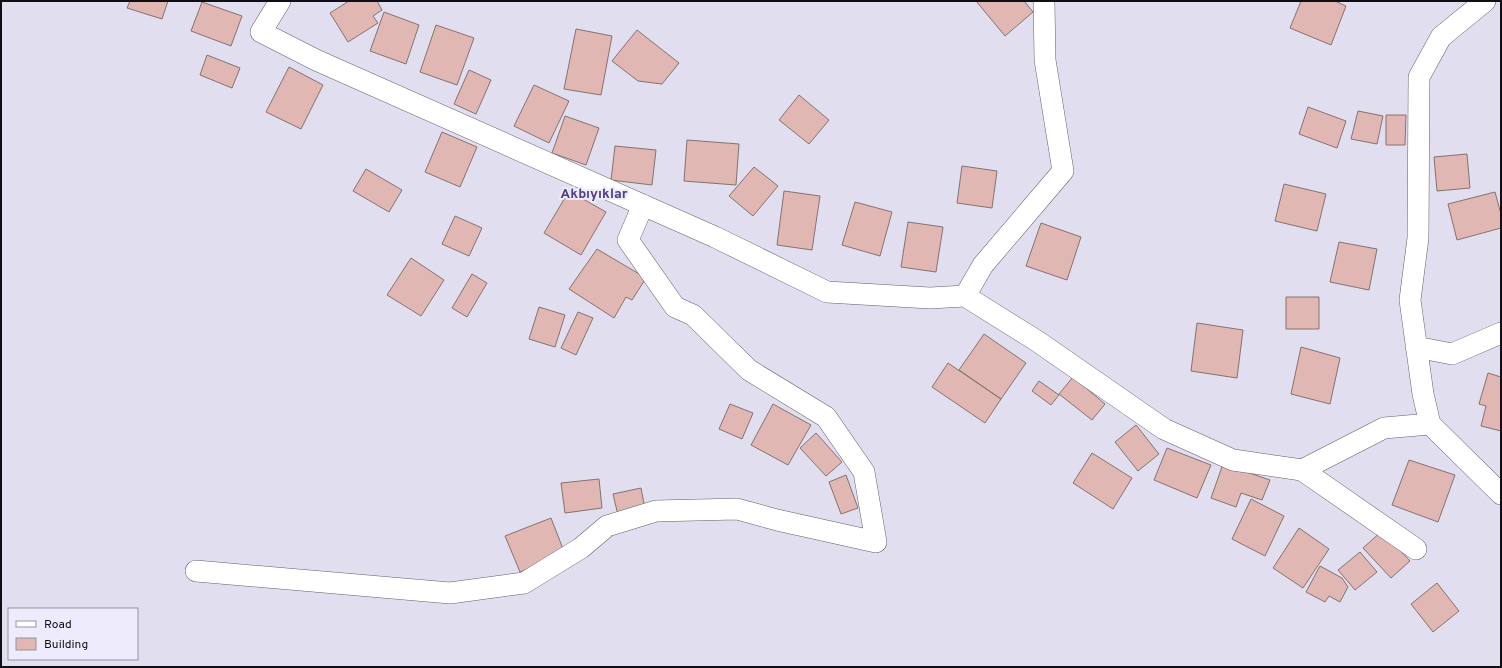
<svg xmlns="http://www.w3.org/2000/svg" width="1502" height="668" font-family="Overpass,sans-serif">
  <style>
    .building { fill: #e1b7b4; stroke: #847270 }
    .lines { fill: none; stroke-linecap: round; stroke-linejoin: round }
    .minor-casing { stroke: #625f6e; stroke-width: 22 }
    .minor { stroke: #fff; stroke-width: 21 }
    .labels { text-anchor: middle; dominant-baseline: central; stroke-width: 4; stroke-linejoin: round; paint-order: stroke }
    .quarter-label { font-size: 14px; font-weight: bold; fill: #51417e; stroke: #eeebfc }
  </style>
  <rect width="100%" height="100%" fill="#e1deef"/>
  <path class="building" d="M130 1H168L162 19 127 8Z
    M349 1H377L382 10 373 16 378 23 348 42 330 13Z
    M976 1H1024L1033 12 1005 36Z
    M1301 1H1335L1346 6 1331 45 1290 28Z
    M202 2 242 16 231 46 191 31Z
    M384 12 419 25 406 64 370 51Z
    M436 25 474 38 457 85 420 72Z
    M576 29 612 36 601 95 564 89Z
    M637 30 679 63 662 84 638 81 612 61Z
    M207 55 240 68 232 88 200 75Z
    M289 67 323 85 301 129 266 112Z
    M469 70 491 80 476 114 454 104Z
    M534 85 569 101 549 143 514 126Z
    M799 95 829 120 809 144 779 120Z
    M1308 107 1346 121 1337 148 1299 134Z
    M1358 111 1383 116 1377 144 1351 139Z
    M1386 115H1406L1405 145H1386Z
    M565 116 599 128 586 165 552 153Z
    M442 132 477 147 460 187 425 172Z
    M687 140 739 144 736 185 684 181Z
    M615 146 656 150 652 185 611 180Z
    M1467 154 1470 188 1437 191 1434 157Z
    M962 166 997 171 992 208 957 203Z
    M754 167 778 186 753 216 729 196Z
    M366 169 402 190 389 212 353 191Z
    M1284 184 1326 194 1317 231 1275 221Z
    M569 191 606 212 581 255 544 233Z
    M784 191 820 196 812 250 777 245Z
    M1495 192 1501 214V228L1457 240 1448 204Z
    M855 202 892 212 880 256 842 245Z
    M455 216 482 228 469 256 442 244Z
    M908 222 943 227 936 272 901 267Z
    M1041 223 1081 237 1067 280 1026 266Z
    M1339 242 1377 249 1369 290 1330 282Z
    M597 249 646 278 632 300 626 297 614 318 569 289Z
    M411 258 444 280 421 316 387 295Z
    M472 274 487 283 467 317 452 308Z
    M1286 297H1319V329H1286Z
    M539 307 565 315 555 347 529 339Z
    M578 312 593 318 576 355 561 348Z
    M1197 323 1243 330 1237 378 1191 371Z
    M984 334 1026 363 1001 399 959 370Z
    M1301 347 1340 358 1330 404 1291 394Z
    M948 363 1001 399 985 423 932 387Z
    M1488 373 1501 377V431L1481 426 1486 406 1479 404Z
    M1073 377 1105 404 1092 420 1059 394Z
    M1039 381 1059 395 1051 405 1032 391Z
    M730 404 753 413 742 439 719 429Z
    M773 404 811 425 788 465 751 445Z
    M1136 425 1159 454 1138 471 1115 442Z
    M816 433 842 462 826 476 800 448Z
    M1167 448 1211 465 1197 498 1154 480Z
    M1092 453 1132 478 1113 509 1073 483Z
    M1409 460 1455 475 1438 522 1392 505Z
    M1223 464 1270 480 1262 500 1241 493 1236 507 1211 498Z
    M846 475 858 508 841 514 829 482Z
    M599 479 602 508 565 513 561 483Z
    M641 488 645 509 618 515 613 494Z
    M1251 499 1284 516 1265 556 1232 539Z
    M551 518 565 554 520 572 505 536Z
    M1299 528 1329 549 1303 588 1273 568Z
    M1382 531 1410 561 1391 578 1363 548Z
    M1360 552 1377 572 1355 590 1338 570Z
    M1320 566 1342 578 1348 587 1340 602 1329 596 1325 602 1306 592Z
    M1437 583 1459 611 1433 632 1411 604Z"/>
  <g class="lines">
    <defs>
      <path id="minor" d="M280 1 261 32 316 60 715 237 827 292 930 298 965 296 1037 341 1164 429 1233 460 1302 470 1384 428 1430 424 1501 494
        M965 296 983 265 1063 171 1045 60 1044 1
        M1416 347 1452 354 1501 333
        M1430 424 1423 394 1410 300 1418 238 1419 77 1441 37 1485 1
        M1302 470 1416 549
        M196 571 450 593 524 583 581 548 607 526 656 511 737 509 777 520 876 542 864 472 826 417 749 370 693 315 675 307 628 240 643 205"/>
    </defs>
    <use href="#minor" class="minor-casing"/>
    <use href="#minor" class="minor"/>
  </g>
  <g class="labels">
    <g class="quarter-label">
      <text x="594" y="194">Akbıyıklar</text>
    </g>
  </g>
  <rect width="1502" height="668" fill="none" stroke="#0f0e14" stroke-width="4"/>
  <rect x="8" y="608" width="130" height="52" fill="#eeebfc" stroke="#95939f"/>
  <rect x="16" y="621" width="20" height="6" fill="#ffffff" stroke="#95939f"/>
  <text x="44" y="628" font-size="12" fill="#0f0e14">Road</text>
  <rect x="16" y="638" width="20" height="12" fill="#e1b7b4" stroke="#95939f"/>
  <text x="44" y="648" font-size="12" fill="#0f0e14">Building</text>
</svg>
